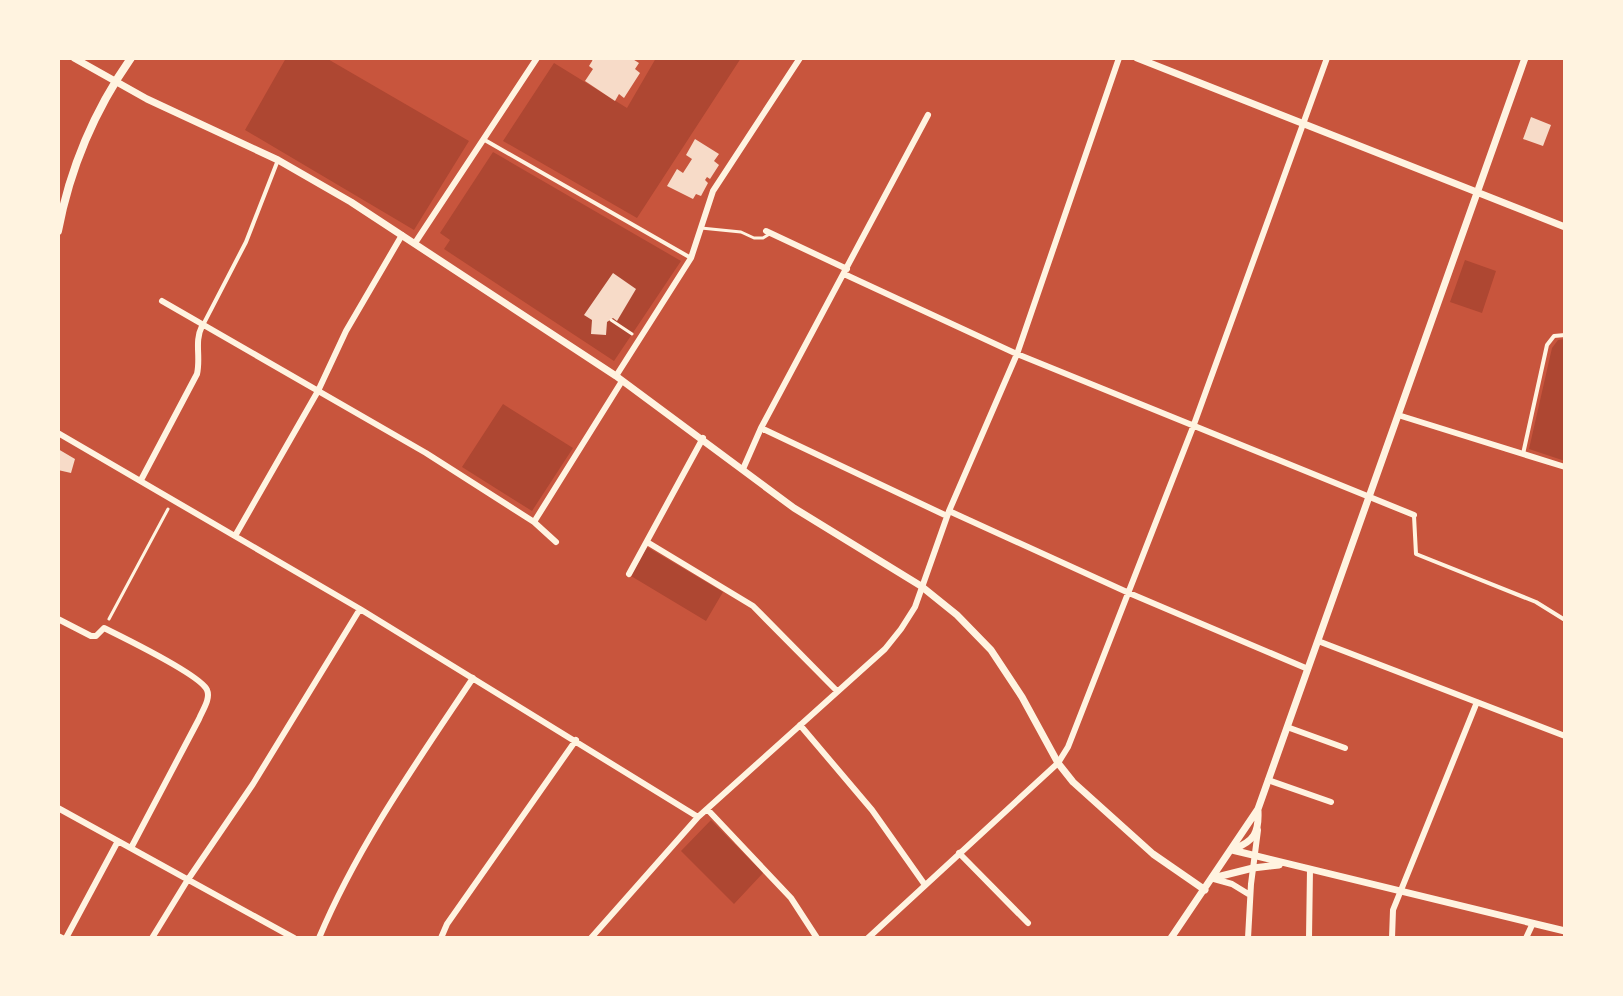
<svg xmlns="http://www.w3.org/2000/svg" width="1623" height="996" font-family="'Noto Serif',serif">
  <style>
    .green { fill: #ae4732 }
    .building { fill: #f7dbc8 }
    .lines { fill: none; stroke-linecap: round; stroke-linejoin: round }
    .path { stroke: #fff3e0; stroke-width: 3 }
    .service { stroke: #fff3e0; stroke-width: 3 }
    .pedestrian { stroke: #fff3e0; stroke-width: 4 }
    .minor { stroke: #fff3e0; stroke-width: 6 }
    .tertiary { stroke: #fff3e0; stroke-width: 7 }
    .secondary { stroke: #fff3e0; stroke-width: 8 }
  </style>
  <rect width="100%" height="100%" fill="#c8553d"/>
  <path class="green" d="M286 58H326L469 141 414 230 245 130Z
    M656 58H741L637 218 503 141 554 63 627 108Z
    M493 152 681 261 614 361 444 249 450 240 440 233Z
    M1465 260 1496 271 1482 313 1450 302Z
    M1565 339V461L1529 449 1552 348 1558 340Z
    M503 404 573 448 532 511 462 467Z
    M647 547 723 592 706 621 631 576Z
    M711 820 763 873 734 904 681 851Z"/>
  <path class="building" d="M594 58H631L639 63 635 69 640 73 624 98 619 94 615 101 585 81 593 69 589 66Z
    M1531 117 1551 125 1543 146 1523 139Z
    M695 139 719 154 714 161 719 165 710 179 707 177 705 180 708 183 701 196 696 194 693 199 667 186 677 169 683 173 692 159 686 155Z
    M613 273 636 289 617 321 613 318 607 322 606 335 591 334 592 320 584 315Z
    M58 449 75 459 71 473 58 470Z"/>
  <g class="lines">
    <path class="path" d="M591 58 593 59
      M611 320 632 334
      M109 619 168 509"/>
    <path class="service" d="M701 228 741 232 754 238H763L771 233"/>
    <path class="pedestrian" d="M483 139 691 258
      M203 325 246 242 278 160
      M1523 454 1547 345 1554 336 1565 335
      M1414 516 1416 554 1536 602 1565 620"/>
    <path class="minor" d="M766 231 847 269
      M415 243 537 58
      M844 274 1017 354 1414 515
      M162 301 426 453 534 522 556 542
      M616 376 691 258 713 191 800 58
      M1398 415 1565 467
      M761 428 947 516
      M58 433 360 609 698 817
      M743 469 761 428 928 115
      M141 480 197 374C201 356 194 342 202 326
      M949 511 1129 593 1308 669
      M534 522 622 381
      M235 536 318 391 346 331 402 235
      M647 542 753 606 837 691
      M629 574 703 438
      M58 619 91 636H96L104 628C122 637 201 675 207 690 211 699 202 711 199 719L131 848
      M1318 641 1565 736
      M800 725 872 810 925 885
      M1287 727 1345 748
      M1268 780 1331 802
      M58 808 294 938
      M707 809 791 898 817 938
      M959 853 1028 923
      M1214 879 1232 884 1250 895
      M58 936 62 938
      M66 938 118 841
      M152 938 187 881 253 784 360 609
      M319 938C358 845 417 762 473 678
      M441 938 447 924 576 740
      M591 938 698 817 885 649 901 629 915 607 949 511 1017 354 1119 58
      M868 938 1058 763 1068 747 1193 427 1327 58
      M1248 938 1251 884 1258 830
      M1309 938 1310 869
      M1392 938 1393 910 1477 702
      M1526 938 1533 923"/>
    <path class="tertiary" d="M74 58 147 99 278 160 351 202 616 376 794 508 921 586 957 615 991 650 1022 697 1058 763 1073 782 1153 854 1205 890
      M1137 58 1565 227
      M1234 849C1254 841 1259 833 1258 811
      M1232 850 1565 931
      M1213 878 1253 868 1279 865
      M1171 938 1258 809 1525 58"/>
    <path class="secondary" d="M58 231C70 168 94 111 131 58"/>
  </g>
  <rect width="1623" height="996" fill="none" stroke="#fff3e0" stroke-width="120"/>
</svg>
